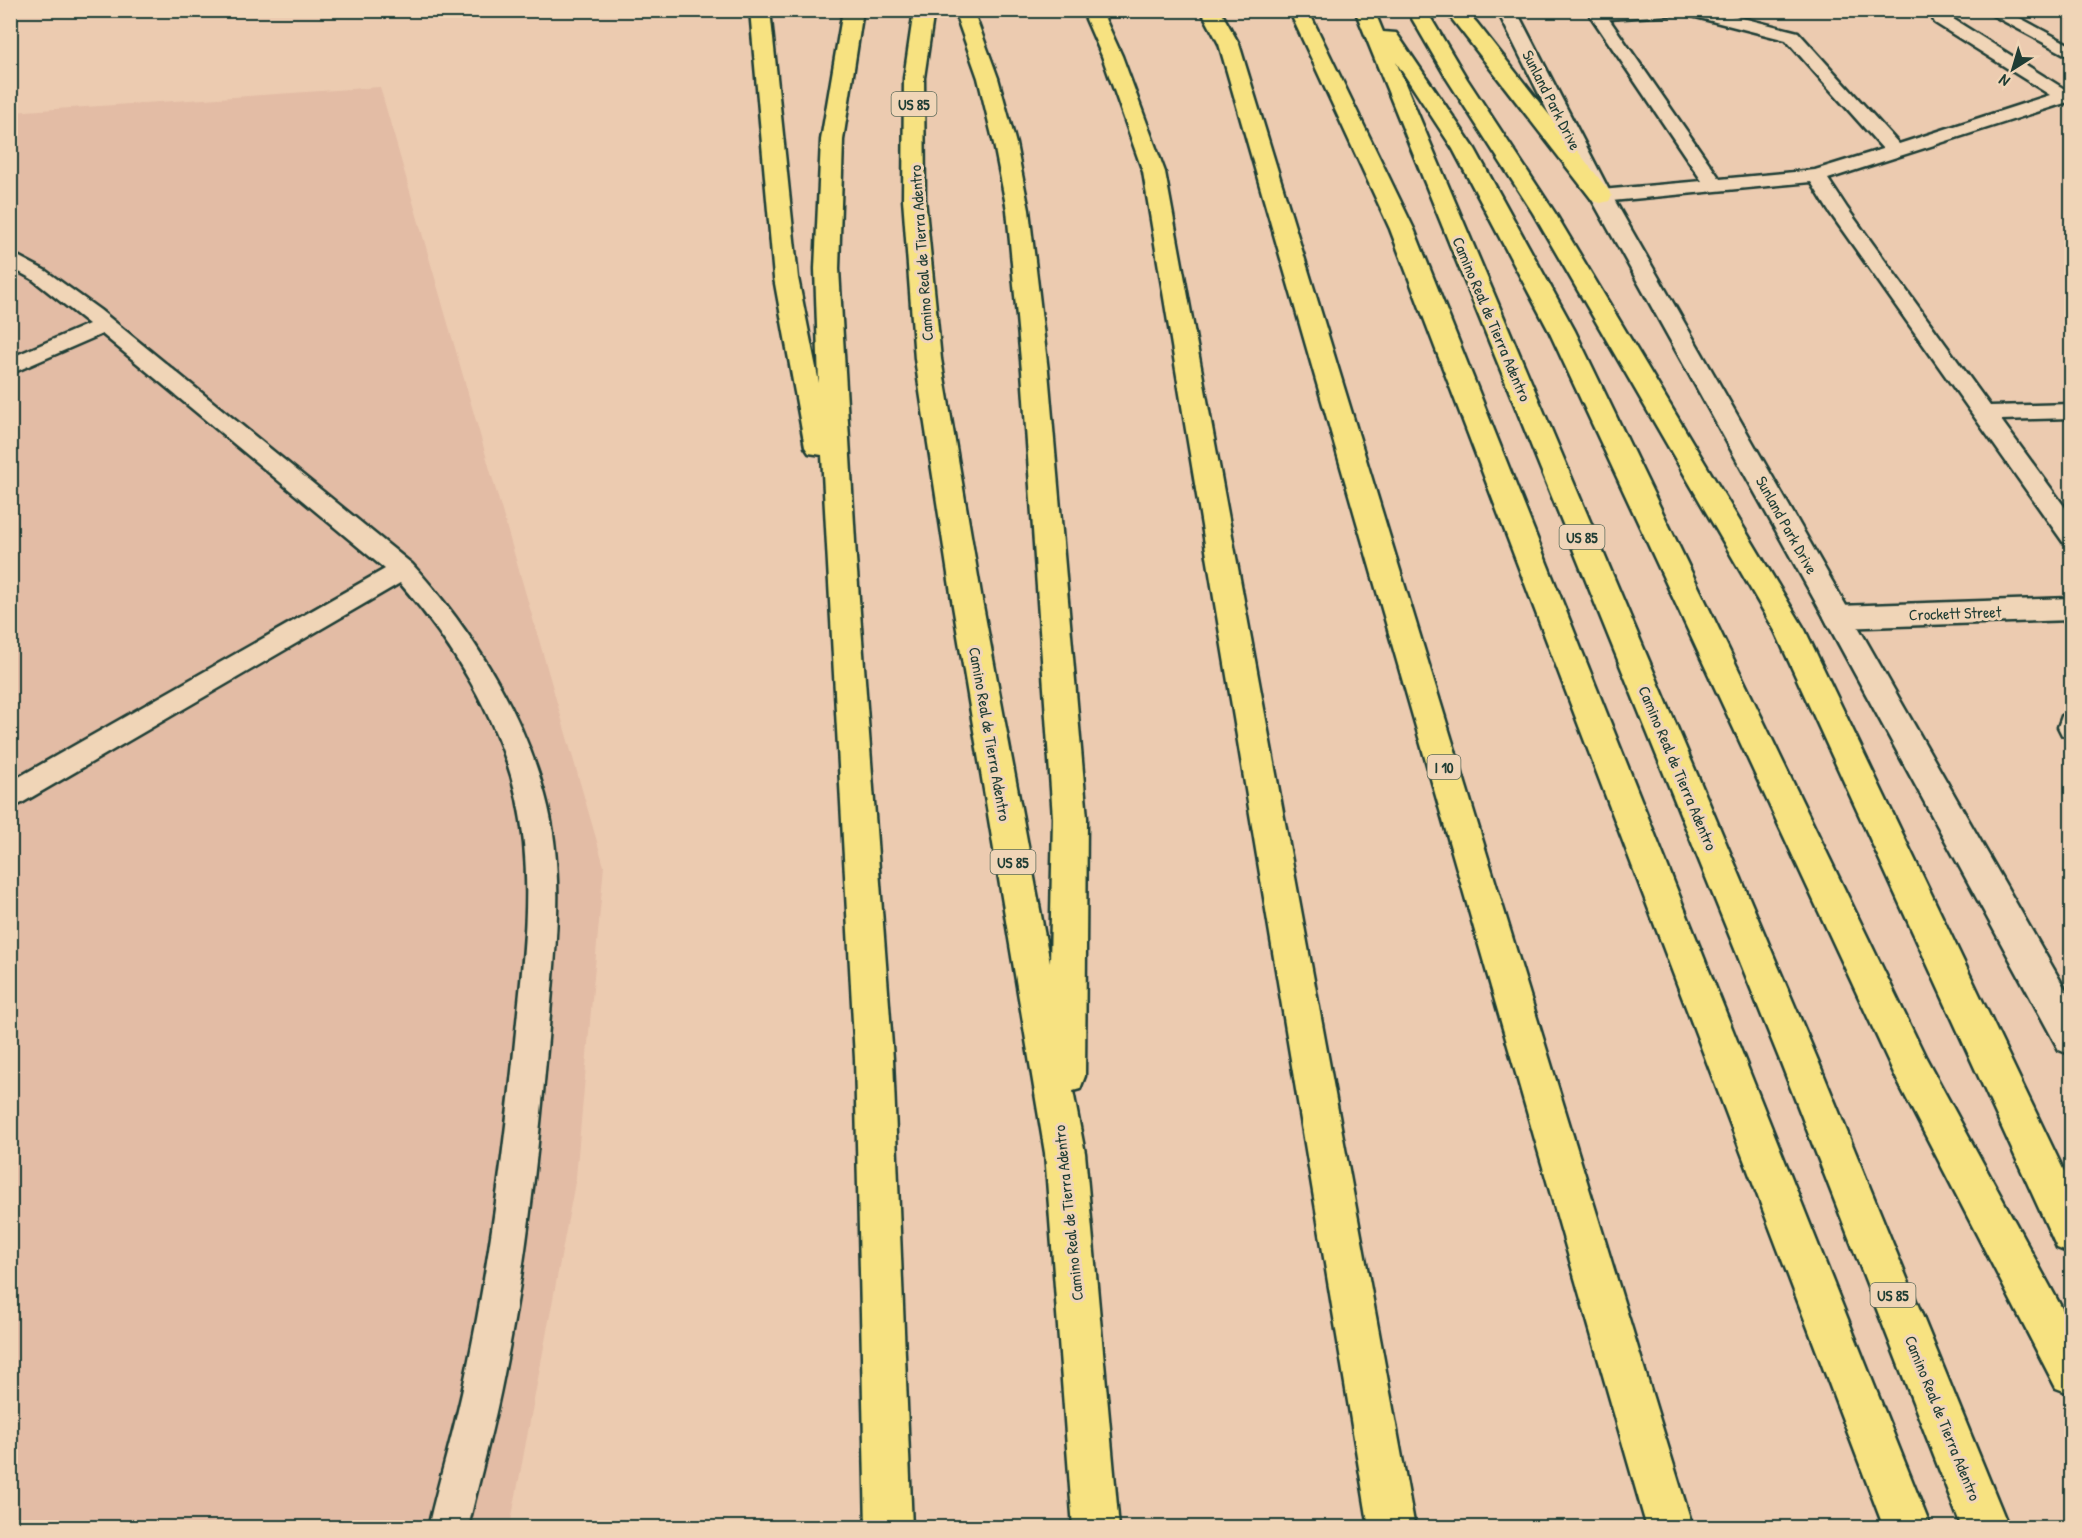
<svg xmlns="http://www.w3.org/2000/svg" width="2082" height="1538" font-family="'Patrick Hand',sans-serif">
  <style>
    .built { fill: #e3bca5 }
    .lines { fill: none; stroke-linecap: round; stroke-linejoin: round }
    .lane-casing { stroke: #1f3d34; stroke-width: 5 }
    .street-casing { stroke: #1f3d34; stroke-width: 5 }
    .secondary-casing { stroke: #1f3d34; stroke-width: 5 }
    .highway-casing { stroke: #1f3d34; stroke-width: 5 }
    .lane { fill: #f0d5b7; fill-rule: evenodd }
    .street { fill: #f0d5b7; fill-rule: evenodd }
    .secondary { fill: #f0d5b7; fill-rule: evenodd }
    .highway { fill: #f7e281; fill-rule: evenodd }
    .labels { text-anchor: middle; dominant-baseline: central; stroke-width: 6; stroke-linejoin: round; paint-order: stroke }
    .shield { fill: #f0d5b7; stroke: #5e6b5b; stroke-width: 1.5 }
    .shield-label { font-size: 15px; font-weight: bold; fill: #1f3d34 }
    .street-label { font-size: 16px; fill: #1f3d34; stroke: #f0d5b7 }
  </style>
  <rect width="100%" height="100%" fill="#eccbb0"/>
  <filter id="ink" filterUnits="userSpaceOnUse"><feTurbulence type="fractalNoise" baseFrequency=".0167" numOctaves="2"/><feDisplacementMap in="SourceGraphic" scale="12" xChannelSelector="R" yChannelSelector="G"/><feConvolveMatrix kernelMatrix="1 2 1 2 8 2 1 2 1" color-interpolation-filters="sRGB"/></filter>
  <g filter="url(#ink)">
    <path class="built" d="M380 87 604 866 576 1177 510 1527 11 1528V112Z"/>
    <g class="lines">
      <defs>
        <path id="lane" d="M1596 10H1711L1798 32 1899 144 2050 95 1935 23 1933 19 1937 10H1954L1950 17 2066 90 2072 89 2071 101 1828 179 1847 208 1990 406 2072 404V418L2001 420 2072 517V544L2063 542 1828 210 1811 182 1601 202 1594 200 1591 196 1594 192 1601 190 1702 181 1590 15ZM1684 14 1786 40 1883 149 1815 170 1720 179 1609 19Z
          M1983 10H2005L2072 46V58Z
          M10 252 46 271 100 310 412 564C471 629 522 710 545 795 566 870 555 950 549 1027 539 1143 527 1260 504 1374 494 1426 480 1476 468 1528H428C440 1476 456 1425 466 1374 490 1261 505 1146 516 1031 524 953 534 876 517 799 500 720 452 643 400 583L20 804 10 807V782L385 569 102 334 10 374V358L89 324 32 279 10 267Z
          M2072 713V738L2062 735 2058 727 2062 716Z"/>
        <path id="street" d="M2072 598V620L1839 628 1828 625 1824 617 1828 609 1839 606Z"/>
        <path id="secondary" d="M1497 10H1516L1612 196 2072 1001V1055L2059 1050 1824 617 1590 196Z"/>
        <path id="highway" d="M750 10H770L798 278 819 383 815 269 821 140 843 10H863L843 140 839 269 856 558 893 1059 912 1528H866L855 1059 822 455 809 453 805 447 774 278Z
          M914 10H934L924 78 925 199 941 359 982 600 1050 963 1053 818 1022 371 1007 210 994 144 978 78 954 10H973L998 78 1016 144 1029 210 1048 371 1087 818 1085 1076 1080 1089 1073 1091 1085 1153 1119 1528H1073L1045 1153 952 600 915 359 903 199 904 78Z
          M1082 10H1101L1122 56 1165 172 1415 1528H1369L1143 172 1102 56Z
          M1201 10H1220L1239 44 1693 1528H1647L1219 44Z
          M1289 10H1308L1414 229 1931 1528H1884L1390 229Z
          M1355 10H1374L1383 32 1396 33 1399 37 1475 149 1575 331 1926 1058 2072 1327V1394L2056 1388 1898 1082 1549 331 1453 149 1396 62 1819 1063 2009 1528H1962L1781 1063Z
          M1407 10H1426L1467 79 1555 213 1805 630 2072 1188V1254L2057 1248 1775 631 1533 213 1447 79Z
          M1445 10H1465L1477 23 1609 191 1612 196 1609 201 1601 203 1593 201Z"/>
      </defs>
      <use href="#lane" class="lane-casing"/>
      <use href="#street" class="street-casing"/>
      <use href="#secondary" class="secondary-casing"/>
      <use href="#highway" class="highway-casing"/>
      <use href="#lane" class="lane"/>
      <use href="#street" class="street"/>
      <use href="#secondary" class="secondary"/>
      <use href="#highway" class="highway"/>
    </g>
  </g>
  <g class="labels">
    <g class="shield">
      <rect x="891.5" y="92" width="45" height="24" rx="4.5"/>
      <rect x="1559.5" y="525" width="45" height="24" rx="4.5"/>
      <rect x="1427.5" y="755" width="33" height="24" rx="4.5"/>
      <rect x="990.5" y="850" width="45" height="24" rx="4.5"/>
      <rect x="1870.5" y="1283" width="45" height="24" rx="4.5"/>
    </g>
    <g class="shield-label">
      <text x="914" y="104">US 85</text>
      <text x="1582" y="537">US 85</text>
      <text x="1444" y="767">I 10</text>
      <text x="1013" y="862">US 85</text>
      <text x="1893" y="1295">US 85</text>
    </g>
    <g class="street-label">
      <text transform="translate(1552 100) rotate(63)">Sunland Park Drive</text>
      <text transform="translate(921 253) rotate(-94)">Camino Real de Tierra Adentro</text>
      <text transform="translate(1492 319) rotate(67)">Camino Real de Tierra Adentro</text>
      <text transform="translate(1787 525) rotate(61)">Sunland Park Drive</text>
      <text transform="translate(1955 613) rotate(-2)">Crockett Street</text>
      <text transform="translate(990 734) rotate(80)">Camino Real de Tierra Adentro</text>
      <text transform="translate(1678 768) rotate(67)">Camino Real de Tierra Adentro</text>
      <text transform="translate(1068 1213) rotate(-96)">Camino Real de Tierra Adentro</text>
      <text transform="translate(1943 1418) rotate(68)">Camino Real de Tierra Adentro</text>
    </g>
  </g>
  <rect width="2082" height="1538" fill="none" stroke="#f0d5b7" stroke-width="36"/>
  <rect x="18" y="18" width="2046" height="1502" fill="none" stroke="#1f3d34" stroke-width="2" filter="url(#ink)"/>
  <g transform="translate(2013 69) rotate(217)" stroke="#f0d5b7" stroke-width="4.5" paint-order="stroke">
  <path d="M0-4.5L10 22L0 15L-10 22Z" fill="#1f3d34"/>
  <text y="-9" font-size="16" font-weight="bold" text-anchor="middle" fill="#1f3d34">N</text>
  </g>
</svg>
